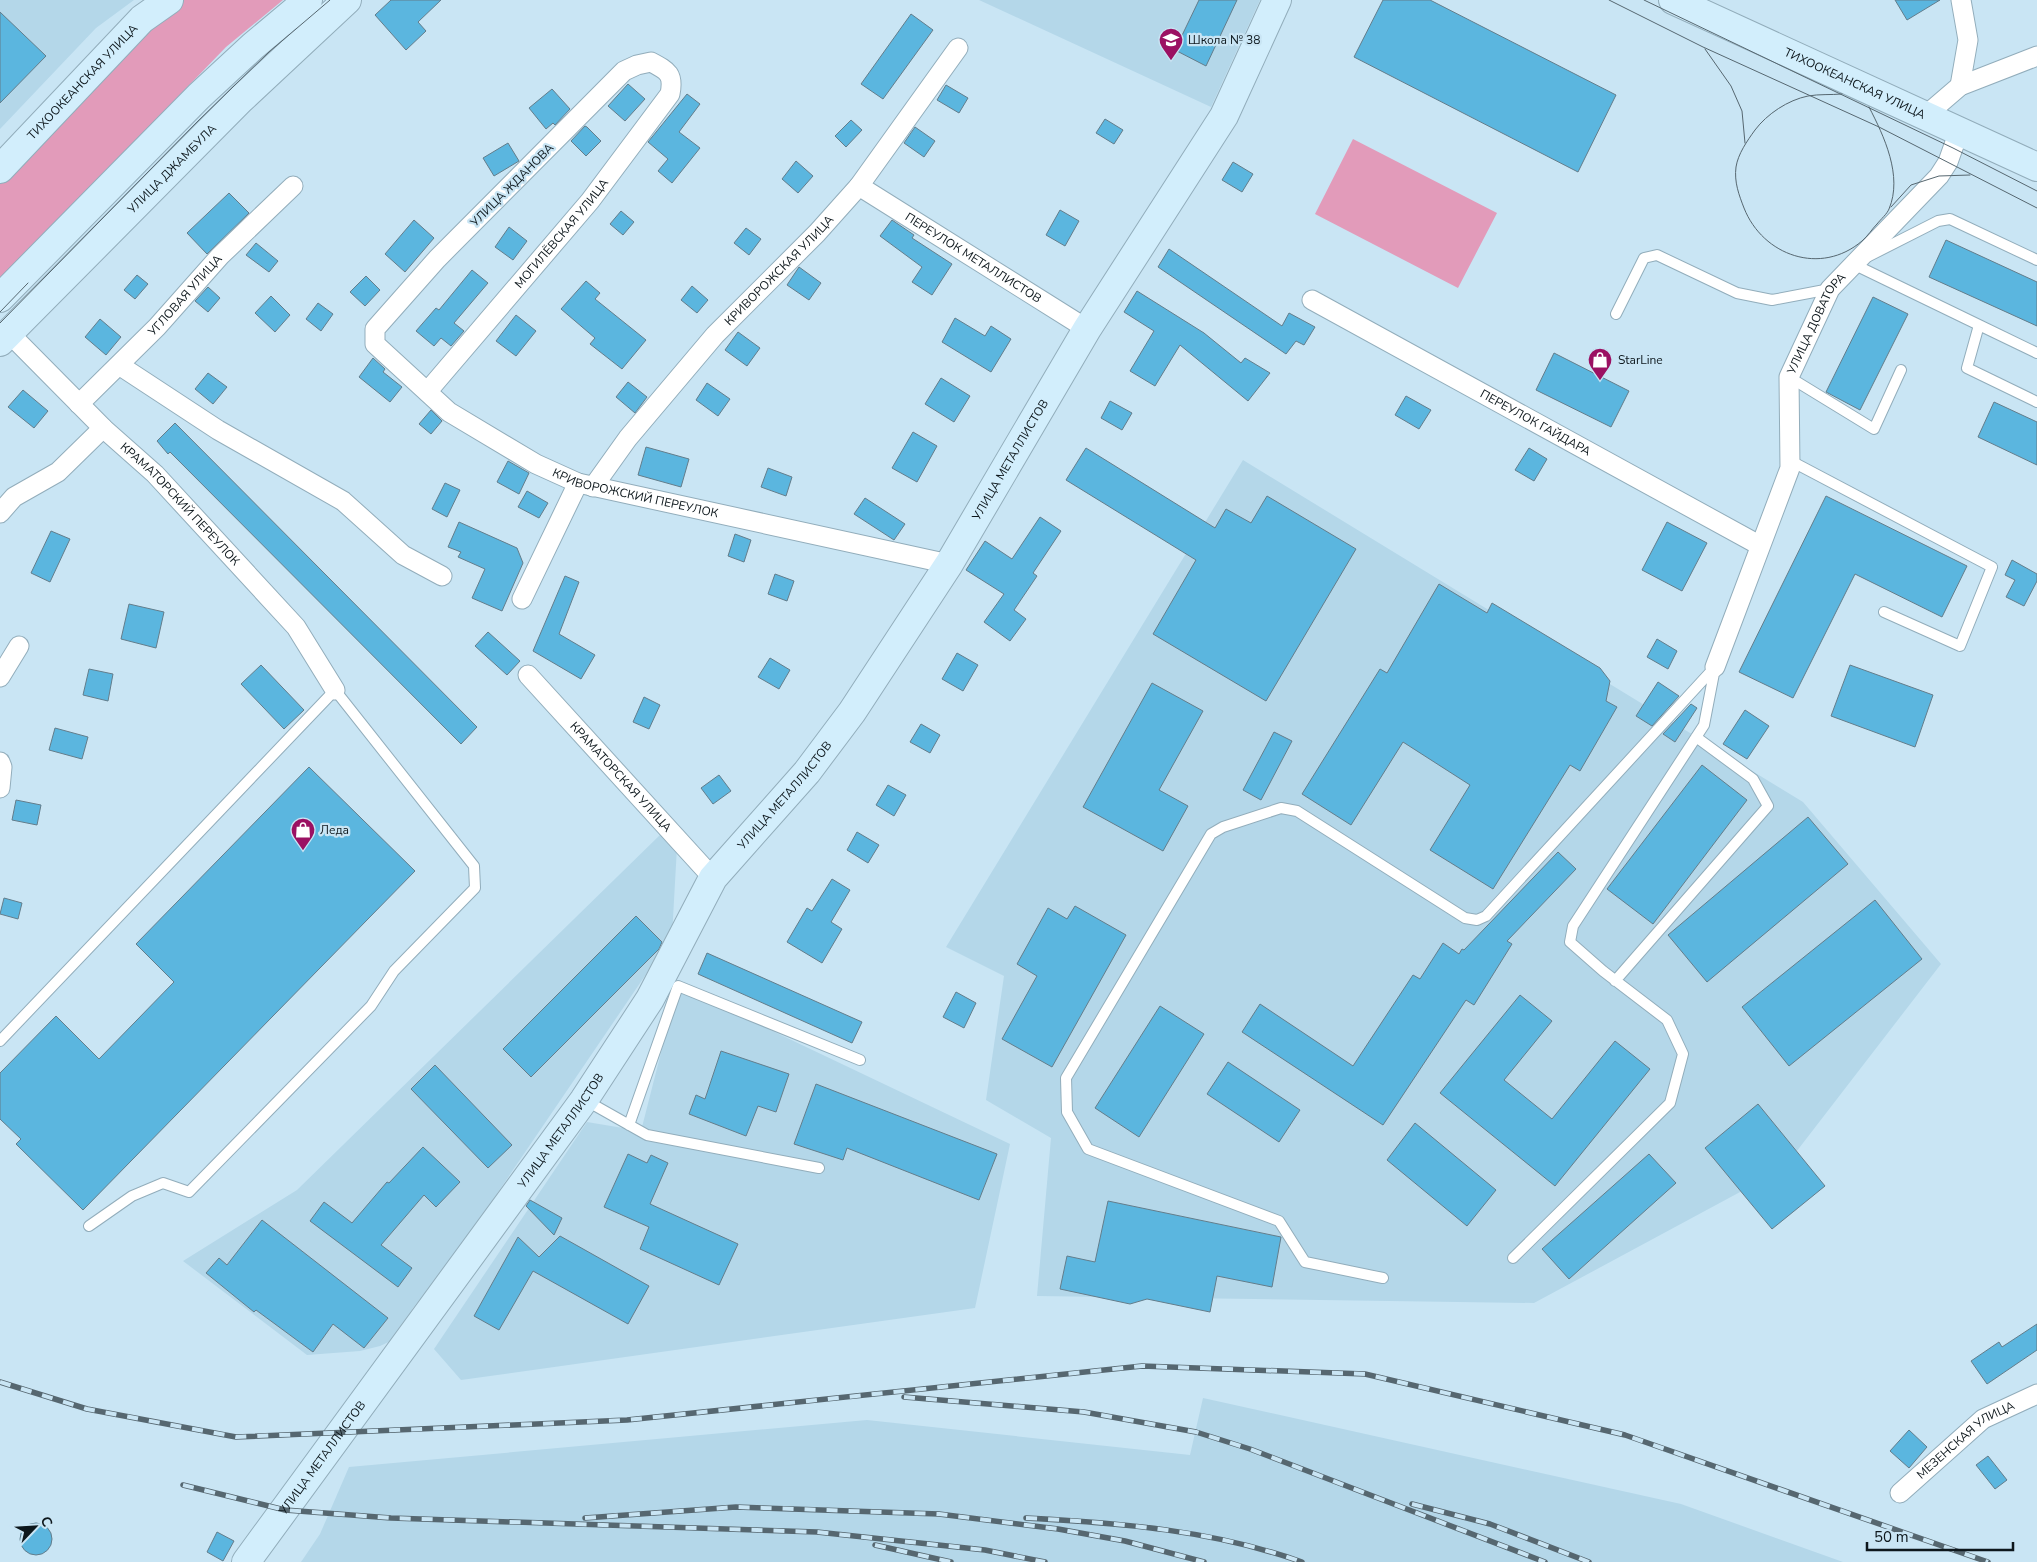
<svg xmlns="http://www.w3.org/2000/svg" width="2037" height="1562" font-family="'Nunito Sans',sans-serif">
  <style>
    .built { fill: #b4d7e9 }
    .green { fill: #e29bba }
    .building { fill: #5bb6df; stroke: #637d8b }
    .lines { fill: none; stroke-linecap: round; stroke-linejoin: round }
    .lane-casing { stroke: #92adbb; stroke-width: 12 }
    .street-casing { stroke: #92adbb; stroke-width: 21 }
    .secondary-casing { stroke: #92adbb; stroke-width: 30 }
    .lane { stroke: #fff; stroke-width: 10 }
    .street { stroke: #fff; stroke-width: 19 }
    .secondary { stroke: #d2eefc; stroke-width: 28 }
    .tram { stroke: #566770; stroke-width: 1 }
    .rail-casing { stroke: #566770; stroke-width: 5.5 }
    .rail { stroke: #c9e5f4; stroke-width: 4; stroke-dasharray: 11; stroke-linecap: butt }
    .labels { text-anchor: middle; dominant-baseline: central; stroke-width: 4.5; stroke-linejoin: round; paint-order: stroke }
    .poi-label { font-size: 12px; fill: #0d171c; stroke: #c9e5f4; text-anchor: start }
    .street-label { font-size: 12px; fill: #0d171c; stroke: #c9e5f4 }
  </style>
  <rect width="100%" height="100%" fill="#c9e5f4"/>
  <path class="built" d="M0 0H134L96 28 0 129Z
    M979 0H1260L1211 107Z
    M1243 460 1803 802 1941 964 1783 1169 1534 1303 1037 1296 1051 1138 986 1100 1004 976 946 947Z
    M662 833 677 847 672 936 460 1248 413 1308 395 1339 380 1346 360 1351 307 1355 183 1261 297 1190Z
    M678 986 1010 1144 975 1308 461 1380 434 1349 587 1122 641 1131Z
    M1203 1398 1681 1504 1843 1562H301L320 1534 349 1467 867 1420 1190 1455Z"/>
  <path class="green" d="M184 0H283L226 47 0 281V180L146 26Z
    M1353 139 1497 213 1458 288 1315 214Z"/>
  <path class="building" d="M391 0H441L418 22 426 31 406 50 375 15Z
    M1199 0H1237L1206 66 1175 50Z
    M1383 0H1430L1616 95 1578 172 1354 57Z
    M1895 0H1940L1907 20Z
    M0 12 46 56 0 103Z
    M911 14 933 30 883 99 861 84Z
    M628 84 645 99 625 121 608 106Z
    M946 85 968 98 959 113 937 100Z
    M552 89 570 109 555 125 553 123 546 129 529 108Z
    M687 94 700 104 679 132 700 148 672 183 658 171 668 159 648 142Z
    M1105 119 1123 130 1114 144 1096 133Z
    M851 120 862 130 846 147 835 136Z
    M585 126 587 127 601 141 586 156 571 141Z
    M915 127 935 141 924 157 904 143Z
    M508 143 519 161 494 176 483 158Z
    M796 161 813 176 798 193 782 179Z
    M1233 162 1253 174 1242 192 1222 180Z
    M229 193 249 213 207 254 187 233Z
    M1060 210 1079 221 1065 246 1046 235Z
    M621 211 634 222 623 235 610 224Z
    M414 220 434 238 405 272 385 254Z
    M892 220 914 235 912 238 952 264 932 295 912 282 922 267 880 236Z
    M509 227 527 241 513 260 495 247Z
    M746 228 761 239 749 255 734 243Z
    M1946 240 2037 282V326L1929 277Z
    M256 243 278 261 269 272 246 255Z
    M1169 249 1282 326 1289 313 1315 327 1304 345 1296 341 1286 354 1158 267Z
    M799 267 821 283 809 300 787 285Z
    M472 270 488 283 454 323 464 331 451 346 441 338 434 346 416 331 436 308 439 310Z
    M137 275 148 284 135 299 124 290Z
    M366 276 380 290 365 306 350 292Z
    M586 281 600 293 595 299 646 340 622 369 590 344 595 338 561 309Z
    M692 286 708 300 697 313 681 300Z
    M208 287 220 298 208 312 195 301Z
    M1137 291 1204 333 1241 363 1245 358 1270 373 1248 401 1180 345 1155 386 1130 371 1154 331 1124 312Z
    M271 296 290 315 275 332 255 313Z
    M1873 297 1908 314 1860 410 1826 392Z
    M318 303 333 314 321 331 306 319Z
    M516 315 536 331 516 356 496 341Z
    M955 318 985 336 991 326 1011 339 991 372 942 342Z
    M100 319 121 337 106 355 85 337Z
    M738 332 760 348 747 366 725 350Z
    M1554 353 1629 391 1611 427 1536 390Z
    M373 358 385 369 383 372 402 387 390 402 359 377Z
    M208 373 227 387 213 404 195 389Z
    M941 378 970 396 954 422 925 404Z
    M628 382 647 397 635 413 616 397Z
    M707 383 730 399 718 416 696 400Z
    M23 390 48 411 34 428 8 407Z
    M1406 396 1431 410 1419 429 1395 415Z
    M1110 401 1132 413 1122 430 1101 418Z
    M1994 402 2037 422V465L1978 437Z
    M431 410 442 421 431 434 419 424Z
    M175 423 477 727 461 744 170 452 168 454 157 441Z
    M913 432 937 446 917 482 892 468Z
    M646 447 689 459 681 487 638 475Z
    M1086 448 1215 528 1226 509 1251 523 1267 496 1356 549 1266 701 1153 634 1196 560 1066 480Z
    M1529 448 1547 459 1534 481 1515 470Z
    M508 461 529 473 519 494 497 482Z
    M768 468 792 477 786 496 761 487Z
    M445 483 460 490 447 517 432 509Z
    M527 491 548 503 539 518 518 507Z
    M1826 496 1967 566 1942 617 1855 574 1793 698 1739 672Z
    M865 498 905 524 894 540 854 514Z
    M1040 517 1061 531 1033 573 1037 576 1014 610 1026 619 1010 641 984 622 1004 594 966 570 985 541 1012 559Z
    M459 522 517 548 523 563 502 611 472 598 485 569 458 557 461 552 448 547Z
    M1667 522 1707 543 1682 591 1642 570Z
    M51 531 70 539 50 582 31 573Z
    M735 534 751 540 744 562 728 556Z
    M2012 560 2037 574V581L2024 606 2006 597 2015 580 2005 575Z
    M775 574 794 581 787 601 768 594Z
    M565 576 579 582 559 634 595 655 581 679 533 651Z
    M1439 584 1487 613 1492 603 1600 668 1610 681 1606 701 1617 707 1580 771 1570 765 1493 889 1430 850 1470 785 1403 742 1351 825 1302 794 1380 669 1387 673Z
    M129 604 164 612 156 648 121 639Z
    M488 632 520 661 507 675 475 646Z
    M1657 639 1677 651 1668 669 1647 657Z
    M957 653 978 665 963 691 942 679Z
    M770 658 790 670 779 689 758 677Z
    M261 665 304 710 284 729 241 684Z
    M1850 665 1933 695 1915 747 1831 716Z
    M89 669 113 674 108 701 83 695Z
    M1658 682 1679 696 1652 726 1636 716Z
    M1152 683 1203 711 1159 790 1188 806 1163 851 1083 807Z
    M644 697 660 705 649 729 633 722Z
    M1691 704 1697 708 1675 742 1663 734Z
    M1745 710 1769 726 1747 759 1723 744Z
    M921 724 940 735 930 753 910 742Z
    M55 728 88 737 82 759 49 750Z
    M1274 732 1292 741 1261 800 1243 790Z
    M1702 765 1747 800 1653 924 1607 889Z
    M309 767 415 871 83 1210 16 1144 21 1139 0 1119V1073L56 1016 99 1059 174 982 136 944Z
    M719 775 731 791 713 804 701 788Z
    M888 785 906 795 894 816 876 805Z
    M16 800 41 805 37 825 12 820Z
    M1808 817 1848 864 1707 982 1668 935Z
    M857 832 879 845 868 863 847 850Z
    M1558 852 1576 869 1507 941 1512 944 1474 1005 1466 1000 1383 1125 1242 1032 1260 1004 1353 1066 1413 975 1420 979 1443 943 1459 954 1462 949 1464 950Z
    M832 879 850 890 831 922 842 929 822 963 787 942 807 908 812 911Z
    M4 898 22 903 18 919 0 914Z
    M1875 900 1922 959 1789 1066 1742 1007Z
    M1075 906 1126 935 1052 1067 1002 1039 1037 976 1017 964 1048 908 1067 919Z
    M636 916 662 942 659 949 531 1077 503 1049Z
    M707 953 862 1022 852 1043 698 974Z
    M956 992 976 1003 964 1028 943 1017Z
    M1520 995 1552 1021 1504 1080 1552 1119 1615 1041 1650 1069 1555 1186 1440 1093Z
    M1160 1006 1204 1034 1139 1137 1095 1108Z
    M721 1051 789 1074 776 1112 758 1106 746 1136 689 1114 696 1095 705 1099Z
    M1228 1062 1300 1110 1279 1142 1207 1094Z
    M435 1065 512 1145 488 1168 411 1089Z
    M816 1084 997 1154 979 1200 847 1148 843 1160 794 1144Z
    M1758 1104 1825 1186 1772 1229 1705 1148Z
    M1415 1123 1496 1190 1467 1226 1387 1160Z
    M423 1147 460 1182 436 1207 424 1195 381 1245 412 1268 398 1287 310 1221 324 1202 352 1223 387 1182 389 1183Z
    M628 1154 647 1163 651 1155 668 1163 650 1204 738 1244 719 1285 640 1249 649 1227 604 1207Z
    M1649 1154 1676 1183 1569 1279 1542 1249Z
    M530 1200 562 1218 554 1235 526 1206Z
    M1108 1201 1281 1237 1272 1287 1217 1276 1210 1312 1147 1299 1130 1304 1060 1289 1067 1256 1095 1262Z
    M262 1220 388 1318 364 1348 333 1324 313 1352 256 1310 254 1312 206 1273 219 1258 227 1265Z
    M560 1236 649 1286 628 1324 533 1271 499 1330 474 1316 518 1237 539 1257Z
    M2037 1324V1350L1987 1384 1971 1361 1999 1342 2002 1347Z
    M1909 1430 1927 1447 1909 1468 1890 1451Z
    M1988 1456 2007 1480 1995 1489 1976 1465Z
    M20 1539a16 16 0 1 1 32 0a16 16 0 1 1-32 0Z
    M217 1532 234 1541 223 1561 207 1552Z"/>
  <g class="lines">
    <defs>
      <path id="lane" d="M1869 256 1938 221 1950 219 2037 260
        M1853 264 1979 325 1967 368 2037 402
        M1616 314 1644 258 1657 255 1737 293 1772 300 1830 289
        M1979 325 2037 353
        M1789 377 1874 429 1901 370
        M1789 460 1992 567 1960 646 1884 612
        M1615 981 1768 806 1753 779 1696 737
        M0 1041 335 690 474 866 475 888 394 971 371 1006 189 1192 163 1183 132 1196 89 1226
        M585 1100 647 1135 819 1168
        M629 1125 678 986 860 1060
        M1513 1258 1670 1103 1683 1054 1667 1020 1603 971 1570 942 1573 926 1704 725 1715 668
        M1383 1278 1305 1262 1279 1221 1088 1149 1067 1112 1066 1078 1211 834 1223 827 1281 808 1297 811 1465 918 1477 920 1486 916 1715 667"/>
      <g id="street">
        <path d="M1960 86 1968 40 1961 0"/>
        <path d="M1925 116 1960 86 2037 56"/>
        <path id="s1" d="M859 186 1087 329"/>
        <path id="s2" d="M1312 300 1759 545"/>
        <path id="s3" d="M9 333 103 428 155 474 296 627 335 690"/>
        <path d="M119 365 218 430 343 501 403 555 442 576"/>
        <path id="s4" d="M427 392 590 201 670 94C674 74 668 71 651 62L637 65 624 71 437 259 375 329V344L449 412 536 464 578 483 949 564"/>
        <path id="s5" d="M79 404 157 327 220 256 293 186"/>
        <path id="s6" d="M593 487 628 438 715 335 817 233 859 186 958 48"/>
        <path d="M0 513 14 497 58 472 103 428"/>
        <path d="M522 599 578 483"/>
        <path id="s7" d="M1715 667 1790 468 1789 377 1830 289 1939 176 1948 162 1959 131"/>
        <path id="s8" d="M528 675 713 878"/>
        <path d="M0 677 19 646"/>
        <path d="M0 762 2 767 0 788"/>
        <path id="s9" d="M1900 1493 1983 1419 2037 1394"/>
      </g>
      <g id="secondary">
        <path id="s10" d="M1673 0 2037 167"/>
        <path id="s11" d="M0 169 142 19 169 0"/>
        <path d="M0 298 199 96 253 46 308 0"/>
        <path id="s12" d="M0 342 241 99 347 0"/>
        <path id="s13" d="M246 1562 584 1100 650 999 713 878 807 772 852 712 949 564 1087 329 1224 116 1277 0"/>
      </g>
    </defs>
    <use href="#lane" class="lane-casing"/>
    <use href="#street" class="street-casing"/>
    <use href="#secondary" class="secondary-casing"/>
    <use href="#lane" class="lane"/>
    <use href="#street" class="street"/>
    <use href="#secondary" class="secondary"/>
    <path class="tram" d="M1609 0 1703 47 1879 127 2037 208
      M1644 0 1953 148 2037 191
      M1705 49 1731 86 1742 111 1745 143
      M1842 94C1831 95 1819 94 1808 96 1788 100 1767 114 1755 130 1747 141 1738 154 1736 167 1734 182 1739 195 1744 208 1763 256 1821 276 1862 241 1868 236 1872 229 1877 224 1881 219 1887 214 1889 209 1903 176 1884 136 1869 107
      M1891 207 1911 185 1939 176 1970 175
      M0 312 28 283
      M0 323 197 122 269 52 330 0"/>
    <defs>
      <path id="rail" d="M0 1382 87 1409 236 1437 627 1420 1142 1366 1365 1374 1625 1435 1988 1562
        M904 1397 1084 1412 1196 1432 1250 1449 1545 1562
        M183 1485 285 1510 391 1518 817 1532 985 1550 1045 1562
        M1412 1504 1490 1524 1589 1562
        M585 1518 736 1507 939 1514 1058 1529 1125 1541 1204 1562
        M1026 1518C1121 1523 1212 1530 1302 1562
        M875 1545 951 1562"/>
    </defs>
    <use href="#rail" class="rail-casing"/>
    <use href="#rail" class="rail"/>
  </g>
  <defs>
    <symbol id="school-pin" viewBox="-11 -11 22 30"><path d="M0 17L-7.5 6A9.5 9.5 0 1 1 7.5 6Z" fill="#9b1163" stroke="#c9e5f4"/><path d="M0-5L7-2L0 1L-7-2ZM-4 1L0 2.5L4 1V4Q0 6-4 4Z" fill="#fff"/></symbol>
    <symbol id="shop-pin" viewBox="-11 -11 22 30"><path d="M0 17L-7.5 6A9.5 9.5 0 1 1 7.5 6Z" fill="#9b1163" stroke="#c9e5f4"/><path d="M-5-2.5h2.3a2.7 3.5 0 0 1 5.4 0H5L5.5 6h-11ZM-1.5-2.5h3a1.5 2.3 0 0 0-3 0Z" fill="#fff"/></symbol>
  </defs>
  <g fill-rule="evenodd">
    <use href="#school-pin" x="1157" y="26" width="28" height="38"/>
    <use href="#shop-pin" x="1586" y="346" width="28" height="38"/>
    <use href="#shop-pin" x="289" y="816" width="28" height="38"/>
  </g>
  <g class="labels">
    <g class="poi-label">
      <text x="1188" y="40">Школа № 38</text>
      <text x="1618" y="360">StarLine</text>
      <text x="320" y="830">Леда</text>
    </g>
    <g class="street-label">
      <text stroke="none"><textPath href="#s11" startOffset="120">ТИХООКЕАНСКАЯ УЛИЦА</textPath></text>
      <text stroke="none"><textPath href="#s10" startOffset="200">ТИХООКЕАНСКАЯ УЛИЦА</textPath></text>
      <text stroke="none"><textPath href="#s12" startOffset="244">УЛИЦА ДЖАМБУЛА</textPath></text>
      <text transform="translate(512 185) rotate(-45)">УЛИЦА ЖДАНОВА</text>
      <text stroke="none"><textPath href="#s4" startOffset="208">МОГИЛЁВСКАЯ УЛИЦА</textPath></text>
      <text stroke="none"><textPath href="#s1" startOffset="135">ПЕРЕУЛОК МЕТАЛЛИСТОВ</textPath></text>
      <text stroke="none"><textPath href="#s6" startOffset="286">КРИВОРОЖСКАЯ УЛИЦА</textPath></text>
      <text stroke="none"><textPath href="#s5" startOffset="152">УГЛОВАЯ УЛИЦА</textPath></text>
      <text stroke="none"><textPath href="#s7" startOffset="364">УЛИЦА ДОВАТОРА</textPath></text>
      <text stroke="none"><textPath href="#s2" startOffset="255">ПЕРЕУЛОК ГАЙДАРА</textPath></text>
      <text stroke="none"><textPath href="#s13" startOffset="1344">УЛИЦА МЕТАЛЛИСТОВ</textPath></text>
      <text stroke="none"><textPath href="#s4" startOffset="1135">КРИВОРОЖСКИЙ ПЕРЕУЛОК</textPath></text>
      <text stroke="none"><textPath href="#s3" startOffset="242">КРАМАТОРСКИЙ ПЕРЕУЛОК</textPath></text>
      <text stroke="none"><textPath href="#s8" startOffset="138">КРАМАТОРСКАЯ УЛИЦА</textPath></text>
      <text stroke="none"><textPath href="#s13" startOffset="939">УЛИЦА МЕТАЛЛИСТОВ</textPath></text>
      <text stroke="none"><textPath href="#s13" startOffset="534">УЛИЦА МЕТАЛЛИСТОВ</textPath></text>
      <text stroke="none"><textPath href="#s9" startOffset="85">МЕЗЕНСКАЯ УЛИЦА</textPath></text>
      <text stroke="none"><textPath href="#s13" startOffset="129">УЛИЦА МЕТАЛЛИСТОВ</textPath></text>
    </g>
  </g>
  <g transform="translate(35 1527) rotate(65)" stroke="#c9e5f4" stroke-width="4" paint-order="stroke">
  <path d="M0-4L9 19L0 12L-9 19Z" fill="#0d171c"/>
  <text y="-8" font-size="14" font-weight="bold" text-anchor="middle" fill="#0d171c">С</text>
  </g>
  <path d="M1867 1542v8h146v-8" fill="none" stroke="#0d171c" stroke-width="2.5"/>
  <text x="1874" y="1542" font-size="15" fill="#0d171c" stroke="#c9e5f4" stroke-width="4" paint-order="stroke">50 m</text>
</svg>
